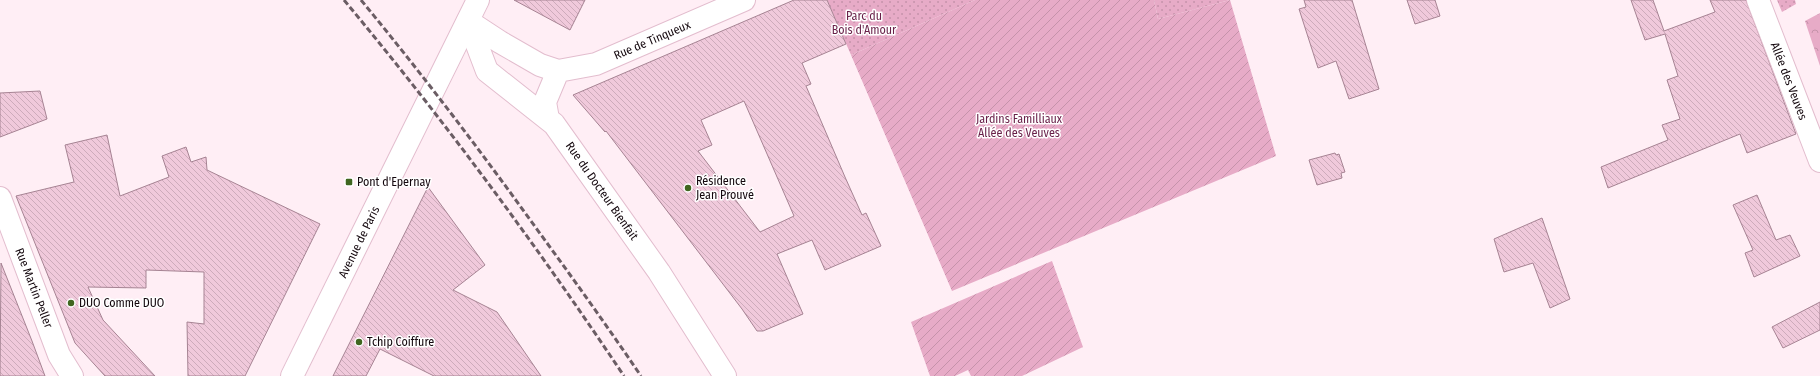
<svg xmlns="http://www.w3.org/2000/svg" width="1820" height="376" font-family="'Fira Sans Condensed',sans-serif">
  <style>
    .grass { fill: url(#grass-dots) }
    .forest { fill: url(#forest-crowns) }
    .garden { fill: url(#garden-furrows) }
    .building { fill: url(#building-back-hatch); stroke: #a68393; fill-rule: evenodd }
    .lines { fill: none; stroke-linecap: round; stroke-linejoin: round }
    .minor-casing { stroke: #e3bdce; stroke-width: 24 }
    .major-casing { stroke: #e3bdce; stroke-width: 24 }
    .minor { stroke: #fff; stroke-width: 22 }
    .major { stroke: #fff; stroke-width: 22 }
    .rail { stroke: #6b5d64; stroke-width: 3; stroke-dasharray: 6 3; stroke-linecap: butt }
    .poi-dot { fill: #406620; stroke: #fff; stroke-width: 1.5 }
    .labels { text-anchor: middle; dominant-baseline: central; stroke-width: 3; stroke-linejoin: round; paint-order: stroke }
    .park-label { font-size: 12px; fill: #681f48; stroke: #fff }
    .street-label { font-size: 12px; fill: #13070d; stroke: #fff }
    .poi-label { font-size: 12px; fill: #13070d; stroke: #fff; text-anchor: start }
  </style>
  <defs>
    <pattern id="grass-dots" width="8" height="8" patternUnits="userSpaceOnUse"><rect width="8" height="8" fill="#e7abc7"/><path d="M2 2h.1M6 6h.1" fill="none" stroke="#c592aa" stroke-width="1.8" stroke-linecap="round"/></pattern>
    <pattern id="forest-crowns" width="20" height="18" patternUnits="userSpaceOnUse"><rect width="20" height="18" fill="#e7abc7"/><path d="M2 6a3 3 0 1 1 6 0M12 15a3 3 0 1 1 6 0" fill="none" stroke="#c592aa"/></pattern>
    <pattern id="garden-furrows" width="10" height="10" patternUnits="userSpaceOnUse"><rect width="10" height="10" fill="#e7abc7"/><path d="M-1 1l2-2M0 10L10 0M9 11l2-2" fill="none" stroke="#c592aa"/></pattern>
    <pattern id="building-back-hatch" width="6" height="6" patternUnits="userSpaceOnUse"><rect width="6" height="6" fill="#f0c9db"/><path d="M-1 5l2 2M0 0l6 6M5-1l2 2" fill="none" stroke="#cdabbb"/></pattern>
  </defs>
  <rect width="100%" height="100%" fill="#ffeef5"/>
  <path class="grass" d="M827 0H975L851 55Z
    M1154 0H1230L1158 19Z
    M1777 0H1795L1796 4 1782 12Z"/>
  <path class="forest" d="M1820 13V66L1805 21Z"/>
  <path class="garden" d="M975 0H1154L1158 19 1230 0 1276 156 952 291 851 55Z
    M1052 261 1083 347 1022 376H971L968 370 955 376H930L911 322Z"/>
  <path class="building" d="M514 0H585L570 30Z
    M794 0H827L846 44 802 63 811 84 806 86 845 177 862 215 866 213 881 246 825 270 812 240 777 254 803 314 763 331H757L742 309 606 131 605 132 573 95ZM744 101 794 216 760 232 698 151 712 145 701 120Z
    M1304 0H1352L1379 89 1349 99 1336 61 1318 68 1299 9 1306 7Z
    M1407 0H1435L1440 16 1415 24Z
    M1631 0H1653L1664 31 1715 12 1710 0H1746L1796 134 1747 153 1740 134 1608 188 1601 167 1668 140 1662 125 1680 119 1667 80 1678 76 1665 34 1645 40Z
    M40 91 47 119 0 137V93Z
    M107 135 120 196 169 177 162 156 186 147 191 162 206 157 207 170 320 224 245 376H188L187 322 204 324V272L146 270V288L88 287 103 320 155 376H105L75 343 16 196 74 182 65 145Z
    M1335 153 1336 155 1339 154 1345 172 1341 173 1342 178 1317 185 1309 160Z
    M428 187 485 265 453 290 497 312 541 376H434L380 349 366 376H333Z
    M1757 195 1776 240 1790 235 1800 256 1754 277 1745 253 1753 250 1733 205Z
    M1542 218 1570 299 1550 308 1533 263 1504 272 1494 239Z
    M1 263 32 341 45 376H0Z
    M1820 302V330L1783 348 1772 327Z"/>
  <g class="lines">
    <defs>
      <path id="minor" d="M1758 0 1820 161
        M468 21 487 71 554 124 659 272 725 376
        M468 21 500 42 540 65 558 71 596 64 744 0
        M548 119 545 102 558 71
        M0 198 59 355 72 376"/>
      <path id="major" d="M292 376 478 0"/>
    </defs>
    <use href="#minor" class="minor-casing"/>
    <use href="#major" class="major-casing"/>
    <use href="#minor" class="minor"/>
    <use href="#major" class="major"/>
    <path class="rail" d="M344 0C444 120 537 246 624 376
      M361 0C422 74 480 150 536 228 572 277 607 326 641 376"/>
  </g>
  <g class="poi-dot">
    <rect x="345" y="178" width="8" height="8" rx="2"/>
    <circle cx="688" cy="188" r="4"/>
    <circle cx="71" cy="303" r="4"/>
    <circle cx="359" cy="342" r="4"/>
  </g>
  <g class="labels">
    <g class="park-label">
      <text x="864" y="16">Parc du<tspan x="864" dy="14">Bois d'Amour</tspan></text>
      <text x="1019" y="119">Jardins Familliaux<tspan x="1019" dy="14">Allée des Veuves</tspan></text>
    </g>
    <g class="street-label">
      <text transform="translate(652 40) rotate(-23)">Rue de Tinqueux</text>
      <text transform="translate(1789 81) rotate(69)">Allée des Veuves</text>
      <text transform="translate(602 191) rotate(55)">Rue du Docteur Bienfait</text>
      <text transform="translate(359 242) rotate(-64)">Avenue de Paris</text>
      <text transform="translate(34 288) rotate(69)">Rue Martin Peller</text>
    </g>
    <g class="poi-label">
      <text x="696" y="181">Résidence<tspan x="696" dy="14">Jean Prouvé</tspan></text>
      <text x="357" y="182">Pont d'Epernay</text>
      <text x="79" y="303">DUO Comme DUO</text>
      <text x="367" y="342">Tchip Coiffure</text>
    </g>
  </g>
</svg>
